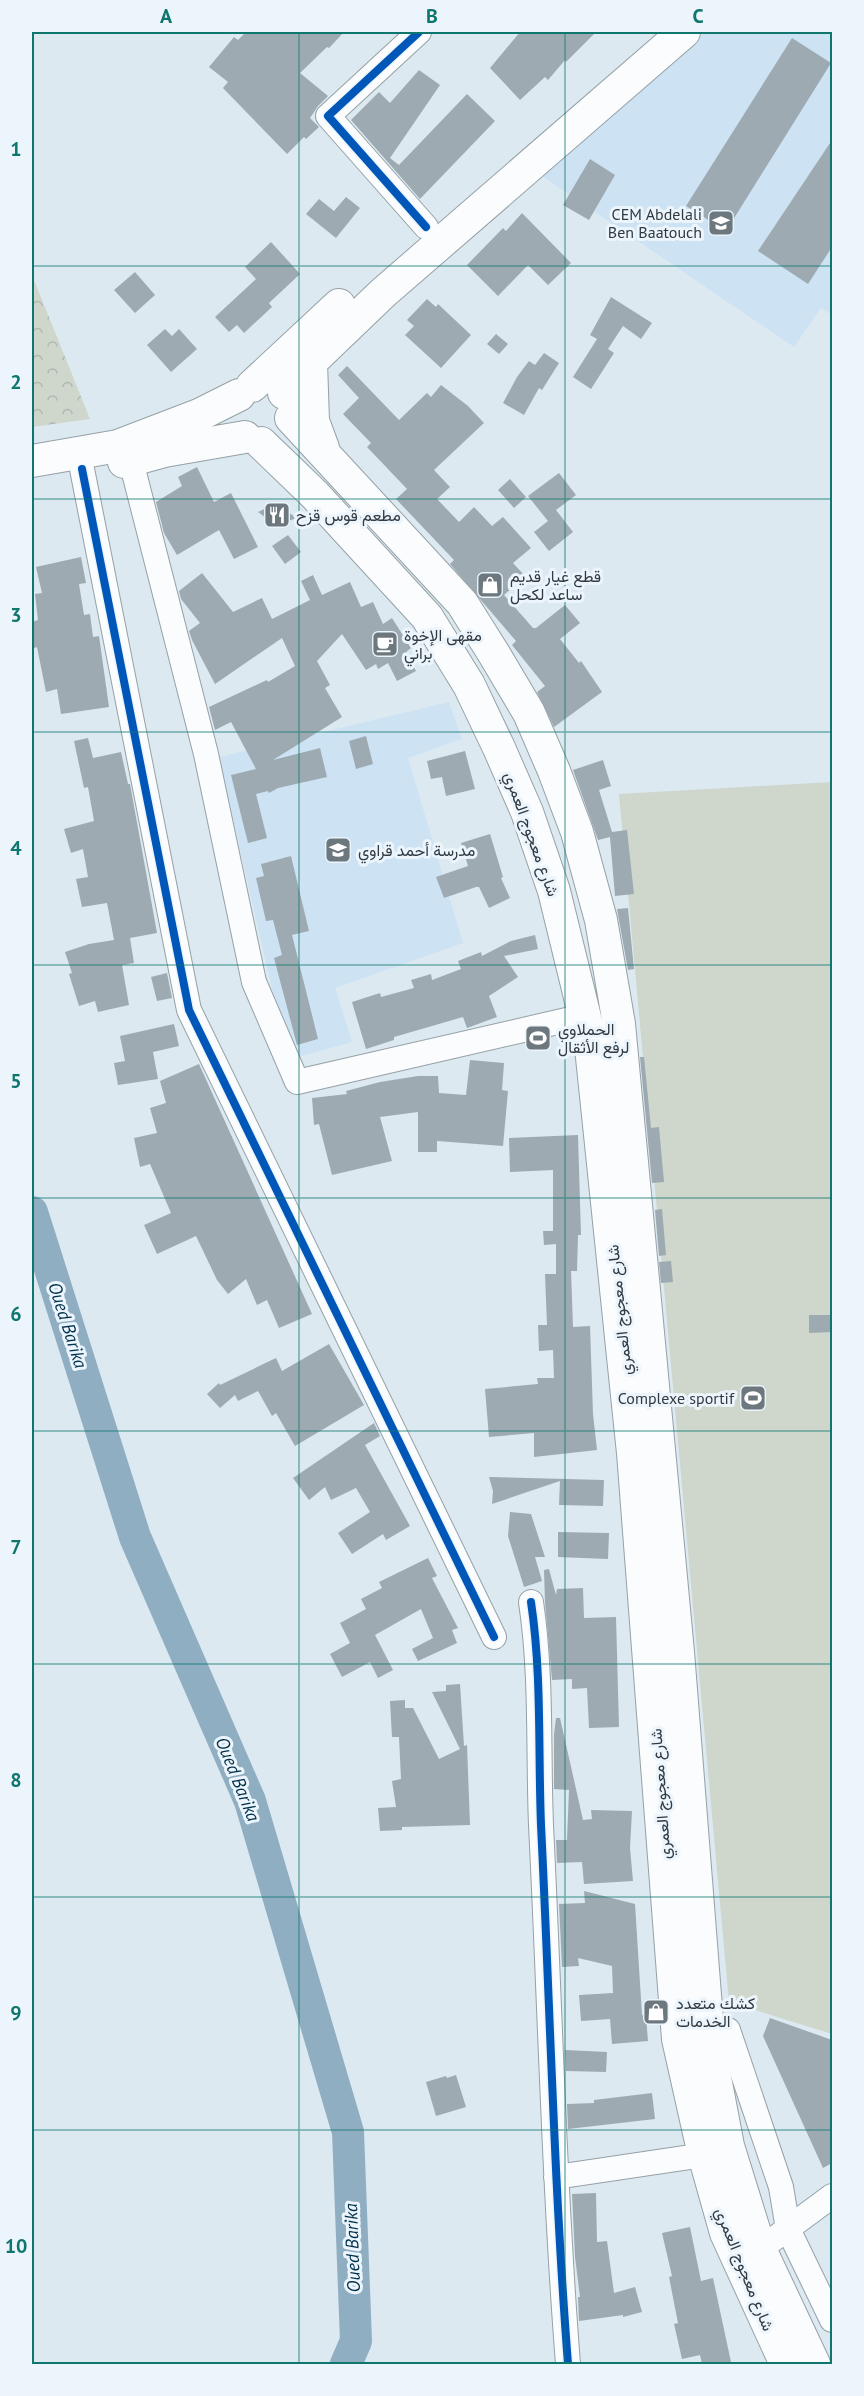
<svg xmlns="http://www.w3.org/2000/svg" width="864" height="2396" font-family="'PT Sans',Vazirmatn,sans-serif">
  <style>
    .built { fill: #cde3f3 }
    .grass { fill: #cfd6cc }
    .park { fill: url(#park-crowns) }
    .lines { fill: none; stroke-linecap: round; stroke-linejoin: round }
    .river { stroke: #90aec2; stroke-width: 32 }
    .building { fill: #9daab2 }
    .minor-casing { stroke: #96a0a6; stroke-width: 26 }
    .major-casing { stroke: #96a0a6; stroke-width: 34 }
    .minor { stroke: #fafcfd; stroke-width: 24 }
    .major { stroke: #fafcfd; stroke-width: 32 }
    .cycleway-casing { stroke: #ecf5fc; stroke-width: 11 }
    .cycleway { stroke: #0057b8; stroke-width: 8 }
    .grid { fill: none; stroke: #0f766e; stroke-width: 1.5; stroke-opacity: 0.55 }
    .labels { text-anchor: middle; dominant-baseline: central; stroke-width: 6; stroke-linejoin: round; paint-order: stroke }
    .poi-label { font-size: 16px; fill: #313a40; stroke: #ecf5fc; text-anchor: start }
    .street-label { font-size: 16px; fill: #313a40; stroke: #ecf5fc }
    .water-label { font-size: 18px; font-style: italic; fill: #00304b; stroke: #ecf5fc }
    .neatline { fill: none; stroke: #0f766e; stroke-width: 2 }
    .grid-label { font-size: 20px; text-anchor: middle; font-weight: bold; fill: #0f766e }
  </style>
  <defs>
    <pattern id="park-crowns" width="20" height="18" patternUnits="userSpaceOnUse" patternTransform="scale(1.5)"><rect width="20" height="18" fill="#cfd6cc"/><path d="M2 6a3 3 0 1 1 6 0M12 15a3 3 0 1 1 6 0" fill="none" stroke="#b2b8b0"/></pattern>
  </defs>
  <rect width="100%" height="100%" fill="#dce9f1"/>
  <path class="built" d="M705 32H832V315L821 308 794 347 542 176Z
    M449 702 462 739 408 758 463 943 335 988 352 1042 288 1060 219 757Z"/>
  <path class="grass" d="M832 782V2034L729 2002 619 794Z"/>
  <path class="park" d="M32 275 90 419 32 427Z"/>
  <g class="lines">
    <path class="river" d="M32 1212 135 1537 250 1801 348 2132 356 2341 346 2364"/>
  </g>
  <path class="building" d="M246 32H344L329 48 327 47 300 73 328 96 318 106 310 118 319 127 306 139 304 137 287 154 223 88 228 82 209 67 234 37 238 40Z
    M520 32H596L566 62 565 60 548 80 545 77 520 100 490 68Z
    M792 38 831 63 726 231 686 206Z
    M419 70 440 85 390 158 399 165 467 94 495 121 420 199 351 120 379 92 390 103Z
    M832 140V247L808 284 758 251Z
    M590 159 615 175 589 220 563 205Z
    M346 197 360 208 336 238 306 214 319 199 334 211Z
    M522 213 571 263 548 285 528 265 498 296 467 265 503 228 506 231Z
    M271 242 300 274 269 303 272 307 244 333 237 325 229 332 215 317 256 279 245 267Z
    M135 272 155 295 135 313 114 290Z
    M611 297 652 323 641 339 623 326 608 349 614 353 591 389 573 377 597 339 590 335Z
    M427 299 436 307 438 304 471 335 441 368 405 335 414 326 407 320Z
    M165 329 172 336 179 329 197 349 171 372 147 345Z
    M496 334 508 344 499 354 487 344Z
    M544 353 559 363 542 390 539 388 524 415 503 403 517 377 529 361 535 365Z
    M347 366 399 420 427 393 431 397 441 385 468 406 484 423 434 470 450 487 437 499 459 522 474 507 492 526 503 517 531 548 513 563 525 576 504 595 533 628H536L565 605 580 623 560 639 579 663 581 661 602 692 554 727 537 692 545 686 512 645 516 641 450 564 454 560 396 499 407 489 367 447 371 443 343 414 359 398 338 375Z
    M197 467 214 502 231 493 258 547 234 559 219 530 177 555 164 533 156 502 182 486 178 477Z
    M559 473 576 495 556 510 573 532 549 551 534 532 548 521 528 496Z
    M510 479 526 497 514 508 498 490Z
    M275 504 297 518 276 525 258 512Z
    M288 535 301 552 285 564 272 546Z
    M81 557 86 583 79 584 84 615 90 614 93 637 99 636 109 707 61 714 57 689 46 692 37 647 32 649V622L38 620 35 594 42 593 36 567Z
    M202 573 233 612 262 598 272 619 310 600 301 581 313 575 322 595 350 582 361 607 373 602 383 624 392 618 411 648 406 652 416 671 397 681 388 663 378 669 376 664 366 670 342 634 317 661 330 685 325 688 342 717 273 760 320 748 327 777 278 788 269 793 268 791 256 794 267 838 248 843 231 775 256 769 231 722 215 730 209 707 267 680 268 682 295 666 282 638 215 684 192 640 189 631 200 623 181 599 179 591Z
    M366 736 373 764 356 769 349 741Z
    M88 738 93 758 121 752 128 784H130L157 933 130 938 134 963 122 965 129 1005 98 1012 95 1001 79 1006 69 974 72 973 65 952 89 944 114 940 107 903 82 907 76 879 88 877 83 849 71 853 64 829 94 821 88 787 84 788 74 741Z
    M465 751 475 789 446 796 442 777 431 779 427 761Z
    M603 760 611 786 599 790 612 832 627 830 634 894 615 896 610 837 598 840 573 770Z
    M490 834 503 877 501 878 510 898 489 908 479 887H476L444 898 436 877 468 866 461 843Z
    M291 856 309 931 292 935 318 1039 297 1045 274 958 282 955 273 920 266 921 256 878 264 876 261 864Z
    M628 908 634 969 628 970 617 909Z
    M535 935 538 949 504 956 518 977 489 996 497 1017 467 1028 463 1017 394 1037V1040L366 1049 352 1002 380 993 381 997 414 988 411 980 431 974 432 980 461 969 458 961 481 952 482 956 511 941Z
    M167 973 172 998 157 1001 151 977Z
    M174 1024 179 1046 153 1052 158 1079 118 1085 114 1063 125 1061 120 1036Z
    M640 1057H644L651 1128 659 1127 664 1182 652 1183Z
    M470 1060 504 1063 502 1090 508 1091 503 1146 437 1141V1152H418V1112L380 1117 392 1161 332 1175 319 1124 314 1125 312 1098 347 1094 346 1091 380 1082 418 1076H438L439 1093 466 1095Z
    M199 1064 312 1314 279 1328 267 1300 257 1305 246 1279 228 1294 217 1280 196 1236 157 1254 144 1225 171 1213 150 1164 140 1167 134 1138 157 1133 150 1108 166 1103 160 1081Z
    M578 1135 581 1235H578L577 1271H571L573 1327 590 1326 593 1414 597 1450 534 1457V1433L489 1437 485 1389 538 1384 537 1378H554L553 1350 539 1351 538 1325H547L545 1274H556V1244L544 1245 543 1231H553V1170L510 1172 509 1138Z
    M662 1209 666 1255 659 1256 655 1210Z
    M671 1261 673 1282 661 1283 659 1262Z
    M809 1315H832V1332L809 1333Z
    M329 1344 364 1405 295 1446 276 1413 272 1416 258 1391 238 1401 235 1395 220 1408 207 1394 219 1383 220 1385 276 1358 282 1371Z
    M374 1423 380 1436 365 1445 410 1526 386 1540 383 1534 352 1554 338 1533 370 1512 356 1488 331 1500 325 1487 309 1500 293 1478Z
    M489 1477 604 1480 603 1506 559 1505 560 1481 492 1504 493 1491Z
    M510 1512 531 1514 545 1557H535L542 1581 524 1587 508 1536Z
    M558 1532 609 1533 608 1559 558 1557Z
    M428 1558 437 1576 432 1578 458 1628 452 1630 457 1643 418 1661 412 1649 433 1638 421 1609 375 1635 393 1670 378 1678 370 1662 342 1677 330 1654 350 1643 340 1623 366 1609 361 1599 382 1588 379 1582Z
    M549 1569 556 1595 557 1589 583 1588 584 1618 616 1617 619 1727 589 1728 587 1688 572 1689V1679L552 1680 545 1602 544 1570Z
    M460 1684 464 1746 467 1745 470 1825 402 1827V1830L380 1831 378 1808 396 1807 392 1781 401 1779 399 1737H392L390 1701 405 1700V1708H413L439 1759 460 1749 432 1692 446 1691V1685Z
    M556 1718H560L583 1820 592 1819 591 1810 632 1811 630 1848 633 1881 584 1884 582 1862 557 1863 556 1840H567L569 1790 554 1789V1734Z
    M584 1891 635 1904 642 2015 646 2016 648 2041 612 2044 610 2019 581 2021 579 1995 613 1993 612 1966 578 1958 579 1966 562 1967 559 1904 585 1903Z
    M770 2018 832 2040V2163L823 2168 763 2036Z
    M565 2050 607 2052 606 2072 566 2071Z
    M456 2075 466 2107 436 2116 426 2082 446 2076 447 2078Z
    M652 2093 655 2119 568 2129 567 2104 594 2103V2100Z
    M596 2193 597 2242 607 2241 614 2293 635 2287 642 2312 623 2317V2315L579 2321 578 2297H580L575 2257 572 2194Z
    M690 2227 701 2281 713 2278 731 2362 702 2364 700 2355 682 2359 674 2324 678 2323 669 2277 672 2276 662 2233Z"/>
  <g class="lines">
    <defs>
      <path id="minor" d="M419 32 328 116 426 227
        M131 461 206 754 254 982 297 1082 584 1016
        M82 469 189 1010 494 1637
        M531 1602C542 1675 538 1751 541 1825 550 2005 554 2185 568 2364
        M728 2030 781 2187 788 2229 832 2320
        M556 2177 704 2155
        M760 2249 832 2196"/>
      <path id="major" d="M311 362 313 421 323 448
        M252 386 339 305
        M284 393 311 362 383 293 684 32
        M291 418 462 603 494 654 529 713 554 771 577 832 601 920 619 1024 678 1652 709 2046 728 2146 760 2249 814 2364
        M261 443 315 495 427 617 469 685 499 748 527 812 554 891 590 1038 633 1453 678 2039 704 2155 726 2233 786 2364
        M32 461 118 446 199 415 239 395
        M124 462 164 451 245 437"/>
    </defs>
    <use href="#minor" class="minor-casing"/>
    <use href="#major" class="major-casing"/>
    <use href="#minor" class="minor"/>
    <use href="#major" class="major"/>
    <defs>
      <path id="cycleway" d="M419 32 328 116 426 227
        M82 469 189 1010 494 1637
        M531 1602C542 1675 538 1751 541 1825 550 2005 554 2185 568 2364"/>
    </defs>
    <use href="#cycleway" class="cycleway-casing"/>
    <use href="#cycleway" class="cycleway"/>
  </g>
  <path class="grid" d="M299 32V2364M565 32V2364M32 266H832M32 499H832M32 732H832M32 965H832M32 1198H832M32 1431H832M32 1664H832M32 1897H832M32 2130H832"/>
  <defs>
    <symbol id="school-square" viewBox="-11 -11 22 22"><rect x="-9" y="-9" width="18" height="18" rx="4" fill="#6d777e" stroke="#ecf5fc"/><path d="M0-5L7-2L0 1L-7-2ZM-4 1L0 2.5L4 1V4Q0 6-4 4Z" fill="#fff"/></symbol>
    <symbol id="restaurant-square" viewBox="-11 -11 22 22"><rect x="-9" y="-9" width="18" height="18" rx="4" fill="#6d777e" stroke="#ecf5fc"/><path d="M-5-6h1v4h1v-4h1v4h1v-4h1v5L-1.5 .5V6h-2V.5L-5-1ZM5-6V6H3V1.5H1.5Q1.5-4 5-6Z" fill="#fff"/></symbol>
    <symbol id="shop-square" viewBox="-11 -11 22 22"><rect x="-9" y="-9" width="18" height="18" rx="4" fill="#6d777e" stroke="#ecf5fc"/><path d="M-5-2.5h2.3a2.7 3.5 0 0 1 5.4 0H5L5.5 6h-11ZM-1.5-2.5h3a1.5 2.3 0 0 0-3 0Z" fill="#fff"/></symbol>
    <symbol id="cafe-square" viewBox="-11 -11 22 22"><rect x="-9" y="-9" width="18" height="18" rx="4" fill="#6d777e" stroke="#ecf5fc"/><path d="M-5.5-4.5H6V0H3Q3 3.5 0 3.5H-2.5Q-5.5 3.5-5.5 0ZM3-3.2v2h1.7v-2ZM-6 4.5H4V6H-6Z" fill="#fff"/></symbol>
    <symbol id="stadium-square" viewBox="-11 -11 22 22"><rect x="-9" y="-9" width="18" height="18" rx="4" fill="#6d777e" stroke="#ecf5fc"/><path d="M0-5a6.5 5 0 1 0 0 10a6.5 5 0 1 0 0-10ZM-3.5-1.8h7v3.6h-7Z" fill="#fff"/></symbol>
  </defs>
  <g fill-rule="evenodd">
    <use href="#school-square" x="706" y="208" width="30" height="30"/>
    <use href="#restaurant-square" x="262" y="500" width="30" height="30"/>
    <use href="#shop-square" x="475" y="570" width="30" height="30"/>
    <use href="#cafe-square" x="370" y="629" width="30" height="30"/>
    <use href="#school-square" x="323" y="835" width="30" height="30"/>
    <use href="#stadium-square" x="523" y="1023" width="30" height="30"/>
    <use href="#stadium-square" x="738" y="1383" width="30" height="30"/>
    <use href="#shop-square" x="641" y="1997" width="30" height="30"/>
  </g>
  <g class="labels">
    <g class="poi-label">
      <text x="702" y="214" text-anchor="end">CEM Abdelali<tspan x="702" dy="18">Ben Baatouch</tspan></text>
      <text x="296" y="515">مطعم قوس قزح</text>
      <text x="510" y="576">قطع غيار قديم<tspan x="510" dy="18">ساعد لكحل</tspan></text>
      <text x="404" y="635">مقهى الإخوة<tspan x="404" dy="18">براني</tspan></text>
      <text x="358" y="850">مدرسة أحمد قراوي</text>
      <text x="558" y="1029">الحملاوي<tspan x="558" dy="18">لرفع الأثقال</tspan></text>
      <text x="734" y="1398" text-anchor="end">Complexe sportif</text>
      <text x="676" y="2003">كشك متعدد<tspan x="676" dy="18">الخدمات</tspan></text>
    </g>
    <g class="street-label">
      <text transform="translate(532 834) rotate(70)">شارع معجوج العمري</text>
      <text transform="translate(619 1310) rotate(-96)">شارع معجوج العمري</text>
      <text transform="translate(660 1794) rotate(-94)">شارع معجوج العمري</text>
      <text transform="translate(745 2269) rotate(68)">شارع معجوج العمري</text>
    </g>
    <g class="water-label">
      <text transform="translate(68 1325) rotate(72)">Oued Barika</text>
      <text transform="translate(238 1779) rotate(68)">Oued Barika</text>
      <text transform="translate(352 2248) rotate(-92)">Oued Barika</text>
    </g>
  </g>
  <rect width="864" height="2396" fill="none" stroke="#ecf5fc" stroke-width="66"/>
  <rect x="33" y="33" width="798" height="2330" class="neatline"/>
  <g class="grid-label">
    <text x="166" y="23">A</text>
    <text x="432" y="23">B</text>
    <text x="698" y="23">C</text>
    <text x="16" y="156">1</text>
    <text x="16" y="389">2</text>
    <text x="16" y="622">3</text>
    <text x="16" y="855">4</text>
    <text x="16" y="1088">5</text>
    <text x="16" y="1321">6</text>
    <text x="16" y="1554">7</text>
    <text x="16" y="1787">8</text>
    <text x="16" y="2020">9</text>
    <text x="16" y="2253">10</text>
  </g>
</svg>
